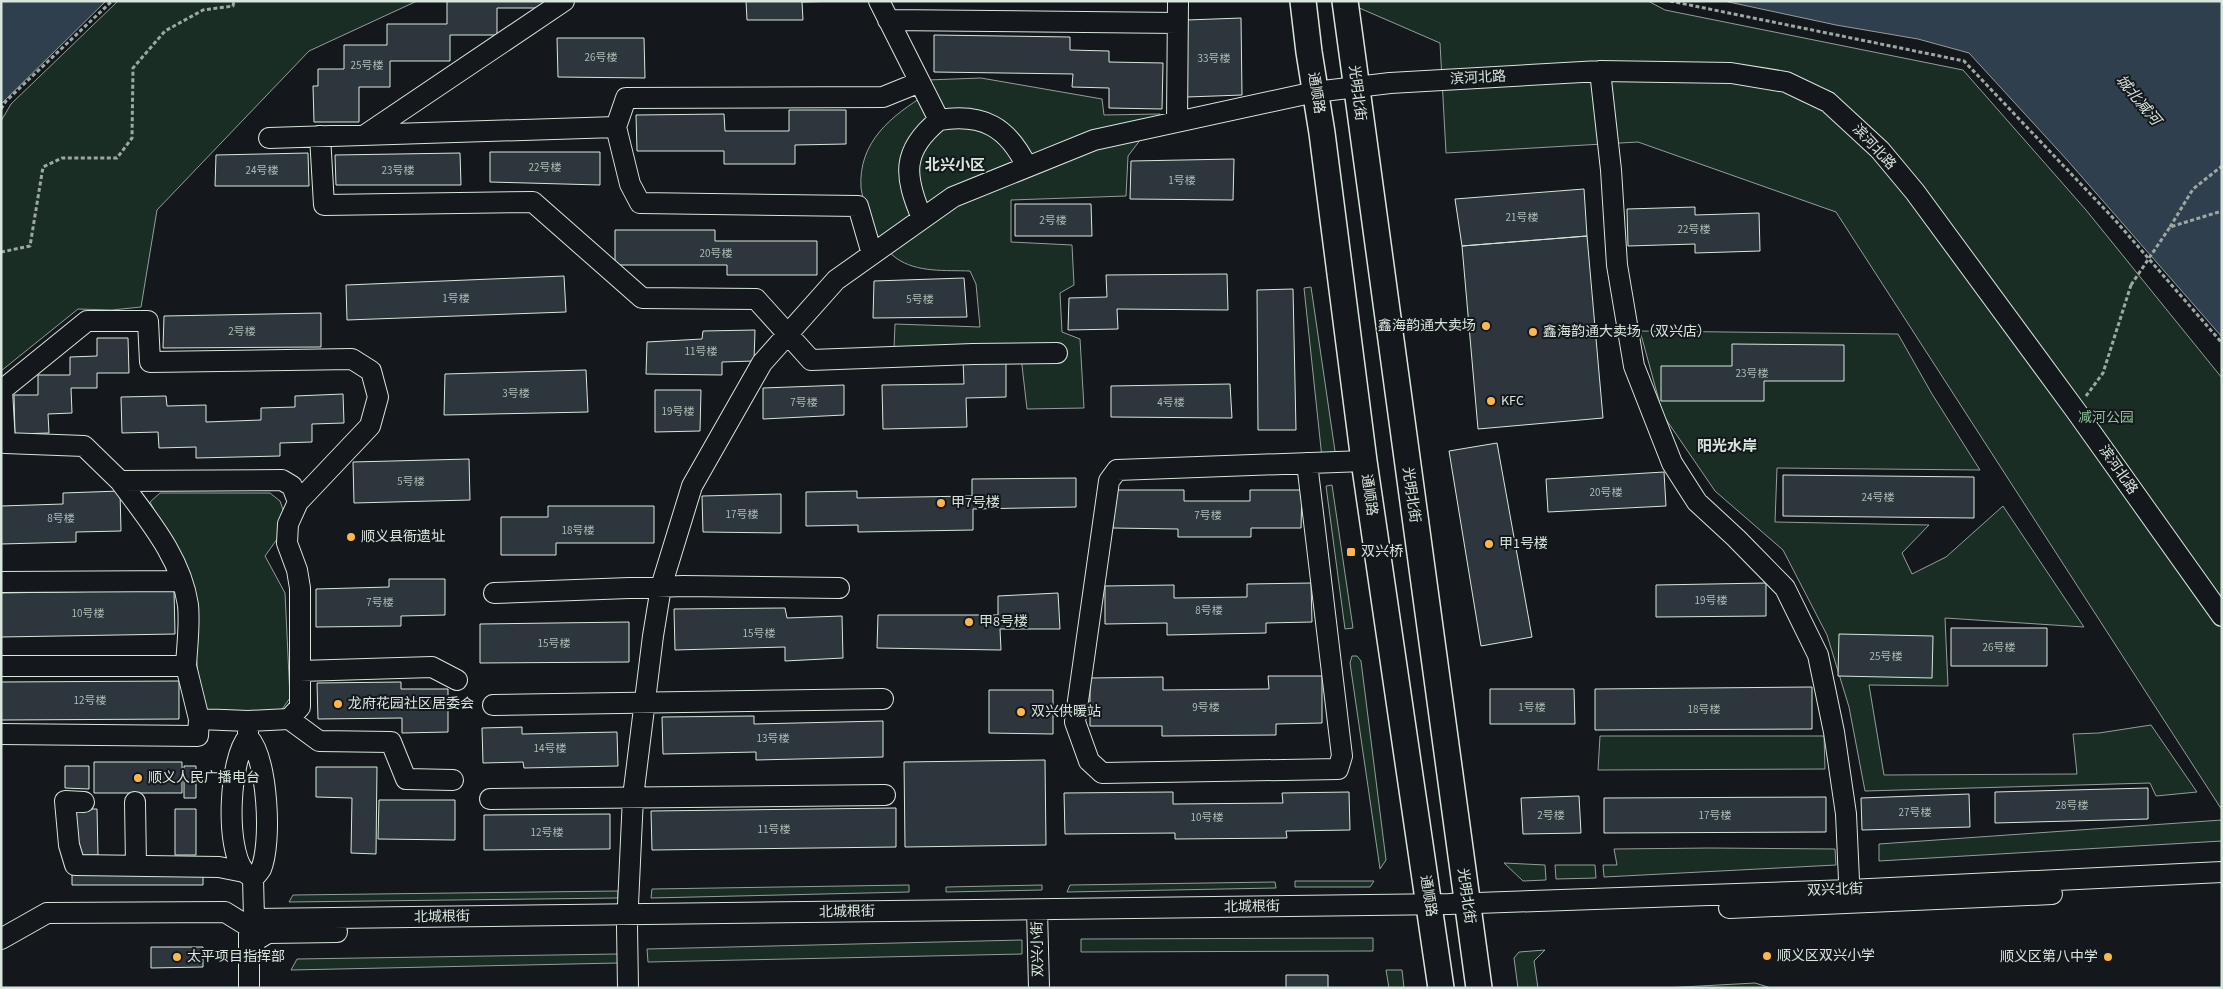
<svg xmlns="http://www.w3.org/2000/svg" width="2223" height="989" font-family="'Source Sans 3','Noto Sans SC',sans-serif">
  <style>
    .green { fill: #1a2d24; stroke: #939e99 }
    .water { fill: #2f3f4d; stroke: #939e99 }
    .building { fill: #2c363c; stroke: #d8e6dc }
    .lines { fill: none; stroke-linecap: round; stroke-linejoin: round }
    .minor-casing { stroke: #d8e6dc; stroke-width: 22 }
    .major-casing { stroke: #d8e6dc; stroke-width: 28 }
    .path { stroke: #9da8a2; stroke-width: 3; stroke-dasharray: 4 2.5; stroke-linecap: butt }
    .minor { stroke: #14181c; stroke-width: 20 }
    .major { stroke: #14181c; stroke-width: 25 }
    .path-bridge { stroke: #9da8a2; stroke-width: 3; stroke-dasharray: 4 2.5; stroke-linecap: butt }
    .poi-dot { fill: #ffb74d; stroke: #14181c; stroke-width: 2 }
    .labels { text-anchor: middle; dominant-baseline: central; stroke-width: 4; stroke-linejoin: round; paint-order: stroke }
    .number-label { font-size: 11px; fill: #adbab4 }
    .street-label { font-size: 14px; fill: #d8e6dc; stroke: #14181c }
    .poi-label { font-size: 14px; fill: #d8e6dc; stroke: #14181c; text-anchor: start }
    .park-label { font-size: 14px; fill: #8ac095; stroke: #14181c }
    .water-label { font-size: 15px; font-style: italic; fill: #d8e6dc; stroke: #14181c }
    .neighbourhood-label { font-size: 15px; font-weight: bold; fill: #d8e6dc; stroke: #14181c }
  </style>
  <rect width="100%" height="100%" fill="#14181c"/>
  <path class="green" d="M118 1H417L309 51 157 210 141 307 112 310 78 309 1 371V121L11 104Z
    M1356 1H1648L1665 10 1963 70 2086 210 2222 378V810L1836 212 1638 142 1446 153 1440 43 1357 7Z
    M981 78 1102 99 1104 115 1160 114 1128 156 1126 196 1011 200V242L1072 245 1074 285 1060 293 1062 332 1080 339 1084 408 1027 409 1020 348H894L895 324 980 327 976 284 970 271C946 270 917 273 896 258 880 246 872 230 867 211 865 204 862 196 861 188 858 142 891 116 927 94V80Z
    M1311 287 1336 458H1322L1304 288Z
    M1640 331 1898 334 1932 394 1980 470 1777 468 1775 522 1929 525 1902 553 1912 574 1946 557 2003 506 2084 627 1945 618 1948 686 1869 685 1884 775 2077 774 2073 734 2099 733 2151 725 2197 792 2156 796 2150 783 1865 791 1849 707 1827 635 1783 550 1715 491 1663 415Z
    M1332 485 1353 628 1345 629 1326 486Z
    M160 493H270L280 501 288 524 265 556 285 593 290 698 280 712 215 714 201 708 189 574 150 502Z
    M1352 656H1357L1361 661 1386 860 1380 869 1350 663Z
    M1600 736H1824L1825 769 1598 770Z
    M2222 820V841L1879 861V844Z
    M1710 848 1835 849 1836 865 1604 877 1603 865H1617L1614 849Z
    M1504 863 1545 865 1546 880 1523 881Z
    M1555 865H1595L1596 878 1556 879Z
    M1295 881H1374L1370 887H1295Z
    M1275 882 1276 888 1067 892 1070 885Z
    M909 885V892L651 898 652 889Z
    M1042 885V890L946 892V887Z
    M618 891V898L289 902 293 895Z
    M1373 938V951L1081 952V939Z
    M1022 940V954L648 962 647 949Z
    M1545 950 1534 961 1538 988H1518L1514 958 1519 952Z
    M618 954V963L291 970 297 959Z
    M1386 970H1402L1404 988H1389Z
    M1755 983 1771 988H1664Z"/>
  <path class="water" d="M1 1H106L1 104Z
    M1724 1H2222V337L2068 161 1969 53 1918 39 1836 25Z"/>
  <path class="building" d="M447 1H549V8H497V35H450V61H390V87H359V122H314L313 86H318V69H344V45H387V24H447Z
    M746 1H844L802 2 803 20H747Z
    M1241 18 1242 95 1187 97V20Z
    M934 35 1070 37V50L1109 51V62L1163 63 1162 109 1109 108V88L1072 87 1073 74 934 72Z
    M557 38H644L645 78 558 77Z
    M789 110H846V144L795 145V164H724V151H637L636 115 724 114 725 131H789Z
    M490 152H600V185L490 182Z
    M308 153 309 186H215L216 155Z
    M460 153 461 185H336L335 155Z
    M1234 159 1233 200 1130 199 1131 161Z
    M1584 189 1587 236 1462 246 1455 199Z
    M1015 204H1091L1092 236H1015Z
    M1695 207V215L1759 213 1760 251 1695 253V244L1628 246 1627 209Z
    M615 230H715V241H817V275H727V265H615Z
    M1587 236 1603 418 1478 429 1462 246Z
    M1227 274 1228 310 1117 309 1118 329 1068 330 1069 298 1107 297 1106 275Z
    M564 276 566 312 347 320 346 285Z
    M964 278 967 317 873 318 874 281Z
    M1293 289 1296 430H1258L1257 290Z
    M321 313V347L163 348 164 316Z
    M755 330 754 361 722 362V375L646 374 647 342 702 339 703 331Z
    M97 338H128L129 373H97V388H71L72 413 48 414 49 433 15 434 14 395H38V375H70V357L97 356Z
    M1732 344 1844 345V381H1764V401H1661V366H1732Z
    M1006 359V397L966 398 967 427 883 429 882 385 964 384 963 360Z
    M586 370 588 412 444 415 445 374Z
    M1230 384 1232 418 1111 417V386Z
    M844 385V415L763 419V388Z
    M655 390H701L700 431 655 432Z
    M343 394 344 423 312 424V442L280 443V456L196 458V447L159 448 158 432 122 433 121 397 166 396 167 406 206 405V422L261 420V408L295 407V396Z
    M1497 443 1532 637 1481 646 1449 451Z
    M469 459 470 500 354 503 353 462Z
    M1664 472 1666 506 1548 512 1546 479Z
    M1783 475 1974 477V518L1783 516Z
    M1076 478V507L973 509V530L858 532V525L806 526V492L857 491V498L972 496V479Z
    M1114 490H1184V501H1250V490H1302L1301 528H1251V537H1178V529L1113 528Z
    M120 491 121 531 76 532V542L1 544V506L63 504V493Z
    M781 494V533L703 532 702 496Z
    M548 506H654V543H556V555H501V517H548Z
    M389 579H445V615L401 616V626L316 627V589L389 587Z
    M1311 583 1312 622 1266 623V633L1167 635V623L1105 624V586L1174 585V598L1247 597V584Z
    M1766 583V616L1656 617V585Z
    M174 590 175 634 1 637V593Z
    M1058 593 1060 629H1000L1001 650 877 648 878 615H998V596Z
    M785 608 787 618 842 616 843 658 785 661V647L675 650 674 609Z
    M629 622V662L480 663V624Z
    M1951 628H2047V666H1951Z
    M1839 634 1933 636 1932 678 1838 676Z
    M1268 676H1322V723L1276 724V735L1162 736V726H1090V678L1163 677V690L1269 689Z
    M179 681V719L1 720V682Z
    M401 682V689H448V732L402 733V718L318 719 317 683Z
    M1812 687V729L1595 730V689Z
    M1490 689H1574L1575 724H1490Z
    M989 690H1053V734L989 733Z
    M754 716V724L883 721V757L756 760V752L663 754 662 717Z
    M522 727V734L617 732 618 766 524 768 523 762 483 763 482 728Z
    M1045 760 1046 845 905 847 904 762Z
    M94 762H182V793H94Z
    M65 766H89V789L65 788Z
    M184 766H196V798H184Z
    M316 767H377L376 854 351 853 352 798 316 797Z
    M2148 788V819L1995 823V792Z
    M1173 792V804L1283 803 1282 793 1349 792 1350 830 1286 831 1287 838 1175 839V833L1065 834 1064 793Z
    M1969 794 1970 827 1862 830 1861 798Z
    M1579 796 1581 833 1523 834 1521 798Z
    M1826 797V832L1604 833V798Z
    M379 800H455V840L378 839Z
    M896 808V847L652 850 651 811Z
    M76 809H97L98 855H77Z
    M175 809H196V855H175Z
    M610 814V849L484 850V815Z
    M72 871 203 872V885H72Z
    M151 947H203V967L151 968Z
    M1286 975H1328V988H1286Z"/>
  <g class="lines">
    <defs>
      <path id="minor" d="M879 1 939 120C901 151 904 176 922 218
        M888 20 1177 23
        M1600 71 1611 170 1617 265 1634 366 1672 463 1697 502 1736 538 1785 588 1818 655 1834 732 1846 814 1850 902
        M939 120C983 113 1008 127 1027 167
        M1177 122 1178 1
        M616 127 630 184 640 203 858 206 872 254
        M365 135 564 1
        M320 136 324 205 533 202 642 298 756 299 811 360 973 354 1057 353
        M269 138 616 127 626 98 883 97 920 82
        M1307 463 1342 756 1338 769 1102 773 1089 761 1075 722 1109 481 1117 470 1364 461
        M120 481C147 518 181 557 188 605 190 624 187 647 186 666
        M1 582 182 581
        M494 593 683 586 839 588
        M1 666H186L199 719 248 721
        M300 671 432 667 457 680
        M493 705 883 699
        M289 719 319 741 391 742 406 779 453 780
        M1 734 198 736 199 719
        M248 737V721L289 719 300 707V588L297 570 287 543 288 524 298 502 370 426 378 397 371 371 352 359 150 362 148 321H87L2 390 5 443 84 446 120 481 282 480 292 486 298 502
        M490 799 885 795
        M84 802 65 801 69 845 75 865 219 867 244 872
        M135 802 136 865
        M253 878C250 876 246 874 244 871 225 848 229 759 248 737 268 758 272 843 261 869 259 872 256 876 253 878L254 919
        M1729 908 2052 894
        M1037 910 1039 988
        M1 939 47 913 225 912 259 933
        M250 951 258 939 268 933 337 932
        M249 988V925L254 919 1449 904 1849 890 2222 872
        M628 988 627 926 633 797 653 636 661 587 692 486 762 363 836 280 953 197 1094 140 1315 92 1390 83 1600 71 1731 73 1786 82 1828 102 1880 150 1915 192 2076 411 2222 616"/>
      <path id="major" d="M1303 1 1309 52 1322 133 1364 461 1441 988
        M1345 1 1479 988"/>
    </defs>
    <use href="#minor" class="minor-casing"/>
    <use href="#major" class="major-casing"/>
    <path class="path" d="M1670 1 1964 61 2115 220 2222 343
      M1 109 6 101 112 1
      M2170 227 2193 189 2222 166
      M1 252 30 246 43 167 62 158H117L132 138 133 68 165 31 203 10 233 6 234 1
      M2086 396 2103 373 2131 285"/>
    <use href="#minor" class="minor"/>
    <use href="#major" class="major"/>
    <path class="path-bridge" d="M2131 285 2170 227 2222 211"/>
  </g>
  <g class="poi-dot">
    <circle cx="1486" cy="326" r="5"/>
    <circle cx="1533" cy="332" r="5"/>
    <circle cx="1491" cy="401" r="5"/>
    <circle cx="941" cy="503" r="5"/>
    <circle cx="351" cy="537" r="5"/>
    <circle cx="1489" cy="544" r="5"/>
    <rect x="1346" y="547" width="10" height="10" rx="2.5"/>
    <circle cx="969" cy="622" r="5"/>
    <circle cx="338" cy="704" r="5"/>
    <circle cx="1021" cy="712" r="5"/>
    <circle cx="138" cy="778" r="5"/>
    <circle cx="1767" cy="956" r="5"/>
    <circle cx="177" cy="957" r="5"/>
    <circle cx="2108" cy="957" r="5"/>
  </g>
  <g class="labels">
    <g class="number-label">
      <text x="601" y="57">26号楼</text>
      <text x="1214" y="58">33号楼</text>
      <text x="367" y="65">25号楼</text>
      <text x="545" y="167">22号楼</text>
      <text x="262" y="170">24号楼</text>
      <text x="398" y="170">23号楼</text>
      <text x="1182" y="180">1号楼</text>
      <text x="1522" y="217">21号楼</text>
      <text x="1053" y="220">2号楼</text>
      <text x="1694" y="229">22号楼</text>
      <text x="716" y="253">20号楼</text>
      <text x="456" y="298">1号楼</text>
      <text x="920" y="299">5号楼</text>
      <text x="242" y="331">2号楼</text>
      <text x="701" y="351">11号楼</text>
      <text x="1752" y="373">23号楼</text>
      <text x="516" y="393">3号楼</text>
      <text x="804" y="402">7号楼</text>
      <text x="1171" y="402">4号楼</text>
      <text x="678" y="411">19号楼</text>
      <text x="411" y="481">5号楼</text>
      <text x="1606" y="492">20号楼</text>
      <text x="1878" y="497">24号楼</text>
      <text x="742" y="514">17号楼</text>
      <text x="1208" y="515">7号楼</text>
      <text x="61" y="518">8号楼</text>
      <text x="578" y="530">18号楼</text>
      <text x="1711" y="600">19号楼</text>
      <text x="380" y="602">7号楼</text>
      <text x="1209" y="610">8号楼</text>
      <text x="88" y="613">10号楼</text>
      <text x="759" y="633">15号楼</text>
      <text x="554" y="643">15号楼</text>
      <text x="1999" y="647">26号楼</text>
      <text x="1886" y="656">25号楼</text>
      <text x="90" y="700">12号楼</text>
      <text x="1206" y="707">9号楼</text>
      <text x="1532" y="707">1号楼</text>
      <text x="1704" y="709">18号楼</text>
      <text x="773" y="738">13号楼</text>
      <text x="550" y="748">14号楼</text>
      <text x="2072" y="805">28号楼</text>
      <text x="1915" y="812">27号楼</text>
      <text x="1551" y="815">2号楼</text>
      <text x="1715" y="815">17号楼</text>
      <text x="1207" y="817">10号楼</text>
      <text x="774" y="829">11号楼</text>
      <text x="547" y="832">12号楼</text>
    </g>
    <g class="street-label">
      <text transform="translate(1478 78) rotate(-3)">滨河北路</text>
      <text transform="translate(1316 93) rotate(81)">通顺路</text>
      <text transform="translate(1357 93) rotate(83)">光明北街</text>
      <text transform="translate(1874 147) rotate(47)">滨河北路</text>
      <text transform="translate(2118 470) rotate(55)">滨河北路</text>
      <text transform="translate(1369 495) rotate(82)">通顺路</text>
      <text transform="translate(1411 495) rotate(82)">光明北街</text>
      <text transform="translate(1835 890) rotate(-2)">双兴北街</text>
      <text transform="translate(1428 896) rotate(81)">通顺路</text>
      <text transform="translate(1466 896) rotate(82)">光明北街</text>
      <text transform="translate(1252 907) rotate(-1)">北城根街</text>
      <text transform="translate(847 912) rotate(-1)">北城根街</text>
      <text transform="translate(442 917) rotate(-1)">北城根街</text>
      <text transform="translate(1038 949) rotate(-91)">双兴小街</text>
    </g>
    <g class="poi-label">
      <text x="1476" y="326" text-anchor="end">鑫海韵通大卖场</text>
      <text x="1543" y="332">鑫海韵通大卖场（双兴店）</text>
      <text x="1501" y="401">KFC</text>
      <text x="951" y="503">甲7号楼</text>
      <text x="361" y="537">顺义县衙遗址</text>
      <text x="1499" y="544">甲1号楼</text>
      <text x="1361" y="552">双兴桥</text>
      <text x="979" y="622">甲8号楼</text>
      <text x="348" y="704">龙府花园社区居委会</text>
      <text x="1031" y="712">双兴供暖站</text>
      <text x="148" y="778">顺义人民广播电台</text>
      <text x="1777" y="956">顺义区双兴小学</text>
      <text x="187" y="957">太平项目指挥部</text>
      <text x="2098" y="957" text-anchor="end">顺义区第八中学</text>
    </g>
    <g class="park-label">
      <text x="2106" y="418">减河公园</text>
    </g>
    <g class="water-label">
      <text transform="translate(2138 100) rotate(50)">城北减河</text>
    </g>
    <g class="neighbourhood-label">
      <text x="955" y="165">北兴小区</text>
      <text x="1727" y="446">阳光水岸</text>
    </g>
  </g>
  <rect width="2223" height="989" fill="none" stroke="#d8e6dc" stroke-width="5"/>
</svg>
